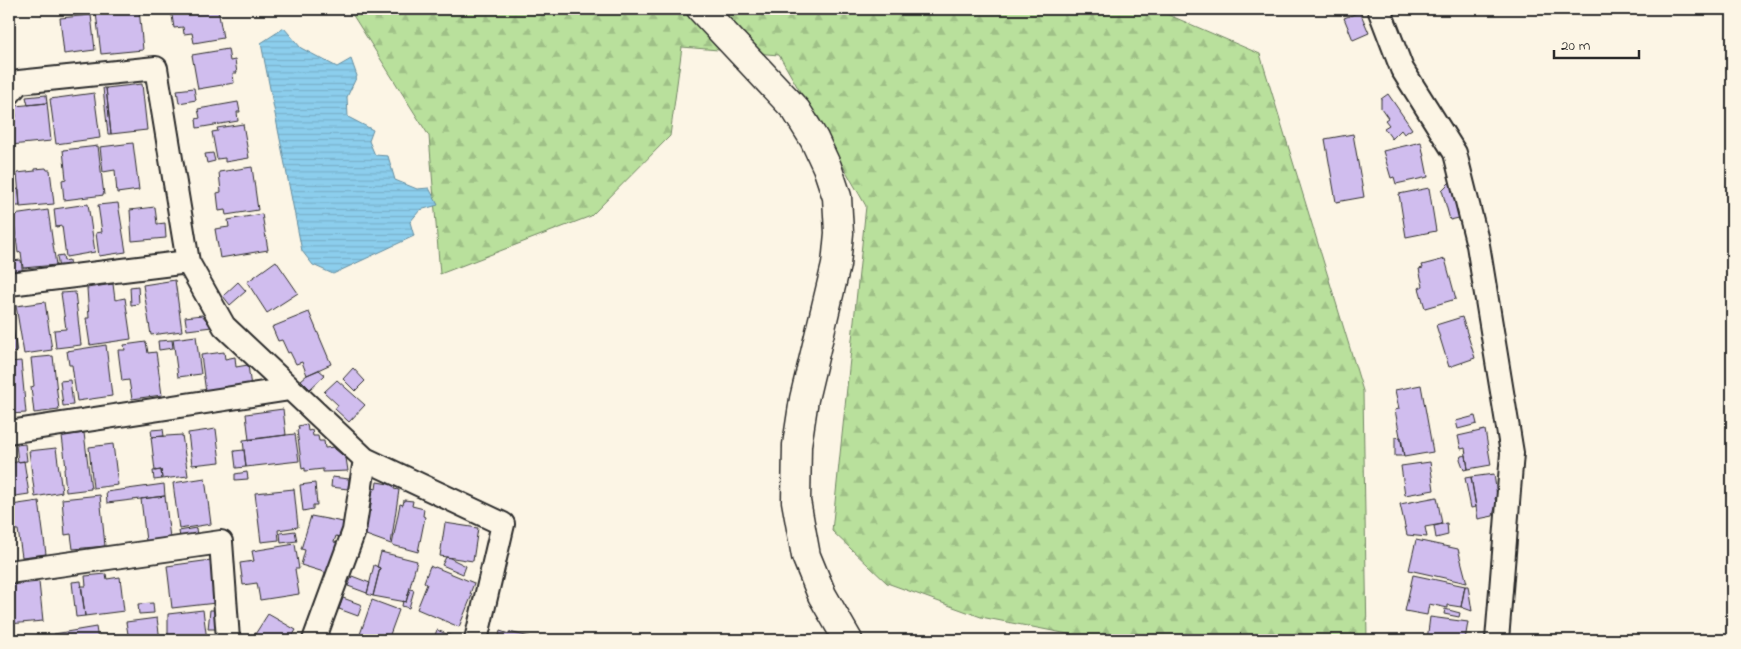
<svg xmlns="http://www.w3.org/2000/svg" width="1741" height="649" font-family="'Indie Flower',sans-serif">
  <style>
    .forest { fill: url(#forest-firs); stroke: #728664 }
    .water { fill: url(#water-rules); stroke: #658d9f }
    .building { fill: #d0bdee; stroke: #2b2b2b }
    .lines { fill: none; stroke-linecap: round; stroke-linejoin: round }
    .minor-casing { stroke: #2b2b2b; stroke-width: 26 }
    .tertiary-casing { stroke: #2b2b2b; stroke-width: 31 }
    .minor { stroke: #fcf5e5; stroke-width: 22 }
    .tertiary { stroke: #fcf5e5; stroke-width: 28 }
  </style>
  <defs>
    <pattern id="forest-firs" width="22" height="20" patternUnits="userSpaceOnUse" patternTransform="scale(1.25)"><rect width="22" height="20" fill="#b9e09c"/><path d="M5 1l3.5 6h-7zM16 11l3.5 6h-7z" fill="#9fc087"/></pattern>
    <pattern id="water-rules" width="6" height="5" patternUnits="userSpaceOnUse" patternTransform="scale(1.25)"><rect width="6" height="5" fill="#8cceed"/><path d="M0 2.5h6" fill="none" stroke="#79b1cb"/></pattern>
  </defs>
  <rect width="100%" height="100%" fill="#fcf5e5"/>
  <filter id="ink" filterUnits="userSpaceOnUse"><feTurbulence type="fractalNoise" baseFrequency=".02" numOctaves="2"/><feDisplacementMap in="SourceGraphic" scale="10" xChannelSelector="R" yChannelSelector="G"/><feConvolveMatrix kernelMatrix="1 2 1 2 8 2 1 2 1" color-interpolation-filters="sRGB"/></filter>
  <g filter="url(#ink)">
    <path class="forest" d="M349 9H1155L1260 54 1363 391 1367 640H1099L981 617 887 583 832 531 866 206 779 55 682 47 670 136 591 216 440 274 429 136Z"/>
    <path class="water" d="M284 28 301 48 337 67 351 59 357 76 347 97 348 117 373 130 369 141 375 155 388 156 395 180 417 189 429 188 438 205 420 210 410 222 414 236 333 274 313 265 302 251 261 43Z"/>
    <path class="building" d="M139 9 143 50 101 54 96 13Z
      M171 9H206L207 11 218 9 223 38 194 43 192 33 184 34 183 27 174 28Z
      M1360 12 1369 33 1353 40 1344 18Z
      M91 15 95 50 64 54 60 18Z
      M228 49 230 61 235 60 237 73H233L234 83 198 89 192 55Z
      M142 84 147 130 111 134 106 88Z
      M103 88H106L111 134H108Z
      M194 88 196 100 179 103 177 90Z
      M94 93 100 138 56 144 50 99Z
      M1388 94 1412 129 1404 134 1401 130 1392 139 1384 128 1389 125 1385 120 1388 118 1381 108V99Z
      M46 95 47 103 28 105 26 97Z
      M238 102 240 112H237L238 121 197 128 196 119 200 118 198 109Z
      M47 103 51 141 11 145 9 118 16 117 15 106Z
      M243 124 249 158 225 162V158L217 159 212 132 218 131 217 128Z
      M1353 134 1364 197 1336 202 1325 139Z
      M1421 142 1428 177 1396 184 1394 177 1391 178 1383 151Z
      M133 143 139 190 117 193 115 170 103 172 100 147Z
      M98 146 104 195 64 200 62 180 66 179 63 150Z
      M213 153 215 161 207 163 205 154Z
      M252 167 258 210 226 215 225 210 219 211 217 193 221 192 219 172Z
      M46 168 47 170H50L54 204 20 207 17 173 35 171V169Z
      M1450 182 1459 218 1450 220 1442 190Z
      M1429 188 1436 231 1406 237 1399 194Z
      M19 189 20 206H14L12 190Z
      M118 203 126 252 99 256 96 233 102 232 98 205Z
      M88 204 95 252 66 257 62 226 56 227 54 209Z
      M155 207 157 224 165 223 166 238 132 241 130 210Z
      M48 210 56 265 23 268 21 252 18 253 13 215Z
      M262 214 268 250 220 258 215 229 229 227 228 220Z
      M63 255 64 261 69 260 70 268 59 270 57 256Z
      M1445 259 1456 299 1425 308 1419 288 1423 286 1419 269 1423 268 1422 265Z
      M21 260 23 275 13 276 12 261Z
      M276 261 298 293 267 313 247 282Z
      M175 280 182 331 151 335 143 285Z
      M238 282 246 291 230 305 223 296Z
      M113 284 115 300 125 298 131 339 90 345 86 318H89L87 288Z
      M138 286 139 304 131 305 130 287Z
      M75 292 81 345 56 348 54 330 66 329 61 293Z
      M45 302 52 350 24 354 16 306Z
      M9 303 17 352 9 354Z
      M309 312 331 364 307 375 302 362 296 364 290 352 288 353 282 340 278 341 272 327Z
      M202 315 212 327 187 330 185 317Z
      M1462 317 1475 358 1449 367 1436 325Z
      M196 336 201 374 178 377 173 339Z
      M172 340 173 348 159 350 158 341Z
      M146 342 148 353 156 352 162 395 132 399 129 380 122 381 118 350H125L124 345Z
      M106 345 112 396 77 401 72 365H69L67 351Z
      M224 352 225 359 235 357 236 367 248 365 251 387 206 393 201 355Z
      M53 356 59 410 34 413 31 387 34 386 31 358Z
      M21 361 26 413 9 414V362Z
      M353 368 365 381 355 391 343 379Z
      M319 370 325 375 310 389 301 380 307 375Z
      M70 380 73 405 63 406 60 381Z
      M337 380 365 405 349 422 335 409 338 405 324 392Z
      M1421 385 1433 452 1404 457 1395 410 1399 409 1395 390Z
      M283 409 286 435 249 440 246 414Z
      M1475 416 1477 424 1458 429 1456 421Z
      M307 424 308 431 312 430 313 436H318L319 441H324L325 448 334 447 335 449 346 458 348 471 323 472V469L305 471V468L302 469 297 430 299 429 298 426Z
      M163 429 164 436 152 437 151 430Z
      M216 429 220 462 192 465 188 433Z
      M1485 430 1491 465 1468 469 1465 448 1461 449 1458 436Z
      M84 433 91 489 66 492 64 469 66 468 62 436Z
      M295 434 299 461 246 467 243 440Z
      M182 435 188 476 162 479 161 470 155 471 151 437Z
      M1401 437 1404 456H1395V438Z
      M25 444 27 461 18 462 16 445Z
      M113 444 118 485 93 488 89 447Z
      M56 448 62 492 35 497 29 451Z
      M244 450 246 467 236 468 234 451Z
      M1466 455 1468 469 1464 470 1460 459 1461 456Z
      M24 461 29 494 9 497V463Z
      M1430 462 1434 490 1405 495 1401 466Z
      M161 470 162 479 154 480 153 471Z
      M247 472 248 479 235 480V474Z
      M1494 474 1497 496 1495 498 1496 503 1493 516 1478 519 1471 477Z
      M332 477 349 479 348 489 331 487Z
      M1471 477 1476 507 1471 508 1465 478Z
      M205 478 211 524 179 529 173 483Z
      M377 482 395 485 394 489 399 490 391 544 366 535 367 528H363L366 512H370L373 488 376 489Z
      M315 483 317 505H313V509L303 511 300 485Z
      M164 484 165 496 107 503 106 492Z
      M294 489 298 527 278 530 279 540 261 542 255 493Z
      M100 495 105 546 73 549 71 534 65 535 62 499Z
      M165 496 170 538 146 541 141 499Z
      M1437 497 1442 524 1425 527 1427 537 1407 535 1400 504Z
      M404 500 413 501 412 506 424 509 423 516 425 517 418 552 392 545 400 504 403 505Z
      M39 501 46 554 22 557 18 530H14L11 505Z
      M9 509H12L14 529 9 530Z
      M311 516 343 522 346 524 343 538 336 536 334 542 339 543 327 573 301 565 305 550 301 549Z
      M445 523 478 528 473 561 440 556Z
      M1447 523 1448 535 1436 538 1434 526Z
      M196 528 197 536 180 538 179 531Z
      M295 531 297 541 281 543 280 533Z
      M1416 540 1458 549 1467 583 1409 570Z
      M295 544 299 569H295L299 594 260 600 257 583 243 585 240 563 254 561 252 551Z
      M381 552 417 561 406 602 373 596 380 568 377 567Z
      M446 557 450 558 466 566 463 574 442 565Z
      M211 560 216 603 172 608 167 566Z
      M374 565 380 568 373 596 367 594Z
      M430 566 434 568 435 567 474 583 470 594 472 595 459 627 417 609 427 584 424 582Z
      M106 574 107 579 120 577 124 611 85 616 81 586H86L85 576Z
      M1413 575 1465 586 1461 607 1448 605V608L1429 604 1427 615 1405 611Z
      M352 576 370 583 367 593 348 586Z
      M81 581 85 616 76 617 72 582Z
      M39 582 43 621 9 624V585Z
      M1465 586H1468L1472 611 1461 607Z
      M410 589 414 590 409 608 402 606 403 601 406 602Z
      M343 598 362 605 358 616 339 609Z
      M372 600 399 610 388 640H358Z
      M153 603 154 613 139 614 138 604Z
      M1445 609 1460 613 1459 617 1444 614Z
      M203 610 207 640H168V614Z
      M210 610H218L216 629H208Z
      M268 614 296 630 290 640 252 639Z
      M1430 617 1468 622 1465 640H1427Z
      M157 618 160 640H129L126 622Z
      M96 627 98 640H55L54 634Z
      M437 630 456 638 455 640H433Z
      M500 631 509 634V632L530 637 529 640H498Z"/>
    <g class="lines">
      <defs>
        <path id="minor" d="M1379 9 1402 69 1455 153 1478 245 1512 453 1497 640
          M9 94 19 82 156 68 188 262 224 326 365 459 503 524 476 640
          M9 284 188 262
          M9 432 290 389
          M9 572 221 542 228 639 226 640
          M314 640 354 531 365 459"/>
        <path id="tertiary" d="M701 9 796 110 814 139 827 167 837 197 839 233 836 265 804 399 797 445 796 501 806 556 822 595 848 640"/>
      </defs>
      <use href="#minor" class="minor-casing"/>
      <use href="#tertiary" class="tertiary-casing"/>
      <use href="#minor" class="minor"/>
      <use href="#tertiary" class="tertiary"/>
    </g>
  </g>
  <rect width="1741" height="649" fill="none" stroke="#fcf5e5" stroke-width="30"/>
  <rect x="15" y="15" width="1711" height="619" fill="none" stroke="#2b2b2b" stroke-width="2" filter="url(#ink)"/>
  <path d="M1554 50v8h85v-8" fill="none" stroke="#2b2b2b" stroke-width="2.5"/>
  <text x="1561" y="50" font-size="15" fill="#2b2b2b" stroke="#fcf5e5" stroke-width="4" paint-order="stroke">20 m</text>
</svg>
